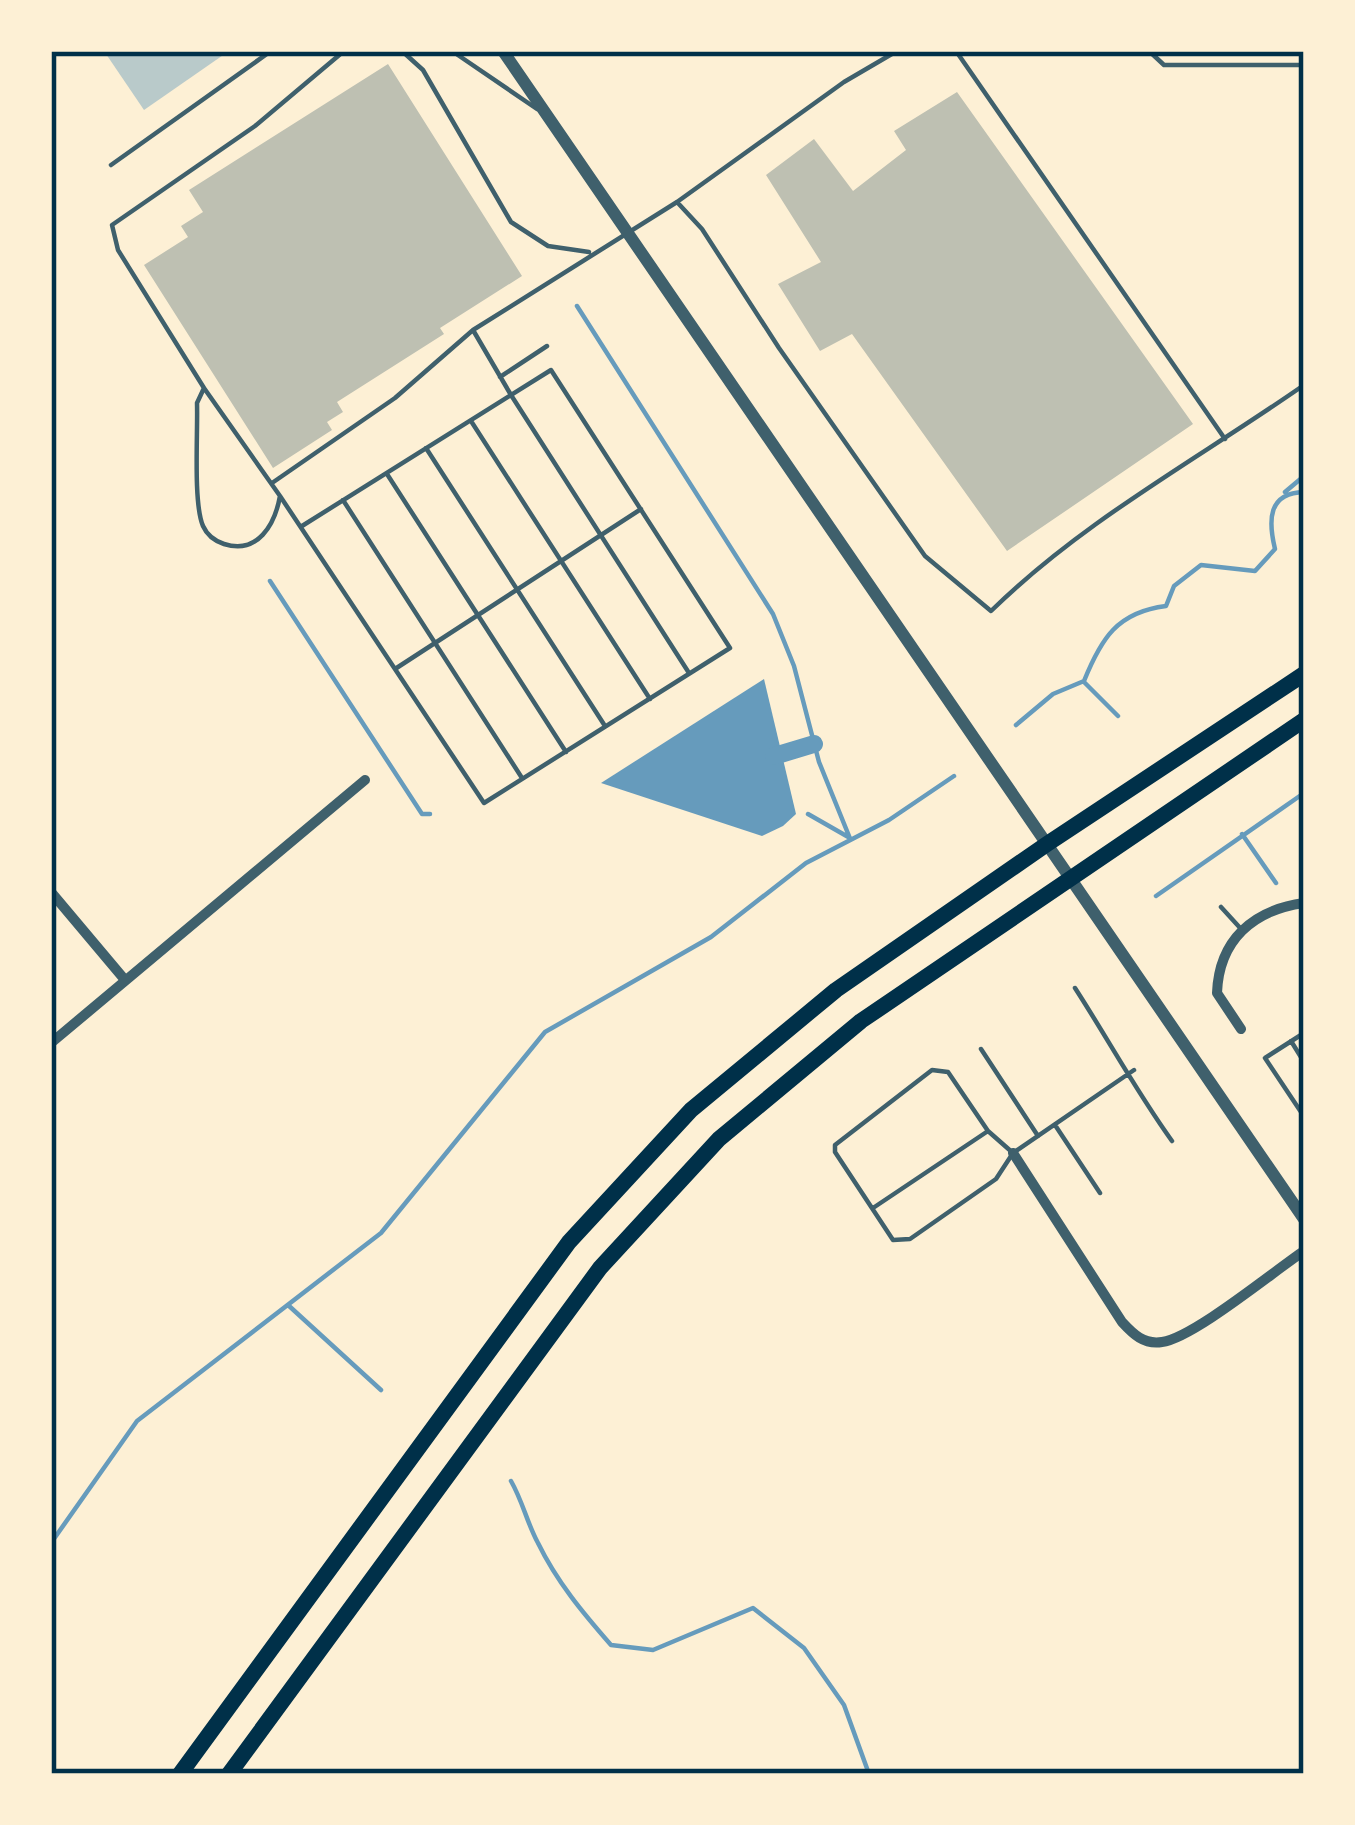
<svg xmlns="http://www.w3.org/2000/svg" width="1355" height="1825" font-family="Mulish,sans-serif">
  <style>
    .green { fill: #b9caca }
    .water { fill: #669bbc }
    .lines { fill: none; stroke-linecap: round; stroke-linejoin: round }
    .stream { stroke: #669bbc; stroke-width: 4.5 }
    .canal { stroke: #669bbc; stroke-width: 18 }
    .building { fill: #bec0b2 }
    .service { stroke: #3f606c; stroke-width: 4.5 }
    .minor { stroke: #3f606c; stroke-width: 10 }
    .tertiary { stroke: #3f606c; stroke-width: 12 }
    .trunk { stroke: #003049; stroke-width: 16 }
    .neatline { fill: none; stroke: #003049; stroke-width: 4.5 }
  </style>
  <rect width="100%" height="100%" fill="#fdf0d5"/>
  <path class="green" d="M104 51H229L144 110Z"/>
  <path class="water" d="M764 679 796 814 783 826 762 836 601 783Z"/>
  <g class="lines">
    <path class="stream" d="M577 306 773 614 794 666 819 762 849 836
      M1285 492 1304 476
      M270 581 422 814H430
      M1084 682 1118 716
      M1016 725 1053 694 1084 681C1101 639 1117 612 1166 606L1174 586 1201 565 1255 571 1275 549C1268 520 1268 493 1304 492
      M808 814 850 838
      M1242 834 1276 883
      M1156 896 1304 793
      M288 1305 381 1390
      M511 1481C523 1502 527 1523 538 1543 557 1582 583 1613 611 1645L653 1650 753 1608 804 1648 844 1705 869 1774
      M51 1543 137 1421 381 1233 545 1032 711 937 806 863 889 820 954 776"/>
    <path class="canal" d="M774 756 814 744"/>
  </g>
  <path class="building" d="M388 64 522 276 440 328 444 334 337 402 343 412 327 422 332 430 273 468 144 265 188 237 181 226 203 212 189 190Z
    M957 92 1193 424 1007 551 852 334 820 351 778 284 821 262 766 175 814 139 853 191 906 150 894 131Z"/>
  <g class="lines">
    <path class="service" d="M402 51 423 70 511 222 548 246 589 252
      M452 51 537 109
      M956 51 1225 439
      M1149 51 1164 65H1304
      M111 165 271 51
      M677 202 702 229 779 348 925 556 991 611C1084 520 1198 459 1304 385
      M473 330 511 395 689 673
      M500 377 547 346
      M204 388 197 403C198 432 193 503 203 526 207 535 215 541 224 544 258 555 275 524 280 496L204 388 118 250 112 225 255 126 344 51
      M471 421 650 699
      M426 448 605 726
      M387 474 566 752
      M272 483 395 398 473 330 677 202 844 82 897 51
      M280 496 484 803 730 648 551 370 302 526
      M343 500 522 778
      M395 669 641 509
      M1221 907 1242 930
      M1075 988C1108 1039 1136 1091 1172 1141
      M1291 1041 1304 1062
      M981 1049 1038 1136
      M1301 1112 1265 1058 1304 1033
      M1055 1125 1100 1193
      M1013 1153 988 1131 948 1072 932 1070 835 1145V1152L893 1240 910 1239 996 1179 1013 1153 1134 1070
      M873 1208 988 1131"/>
    <path class="minor" d="M51 892 125 980
      M1241 1029 1217 993C1219 940 1253 910 1304 903
      M51 1043 365 780
      M1013 1153 1122 1322C1133 1334 1144 1345 1162 1342 1193 1338 1274 1271 1304 1251"/>
    <path class="tertiary" d="M503 51 1304 1219"/>
    <path class="trunk" d="M180 1774 569 1242 691 1110 836 990 1047 844 1304 674
      M229 1774 600 1268 719 1139 861 1021 1304 720"/>
  </g>
  <rect width="1355" height="1825" fill="none" stroke="#fdf0d5" stroke-width="108"/>
  <rect x="54" y="54" width="1247" height="1717" class="neatline"/>
</svg>
